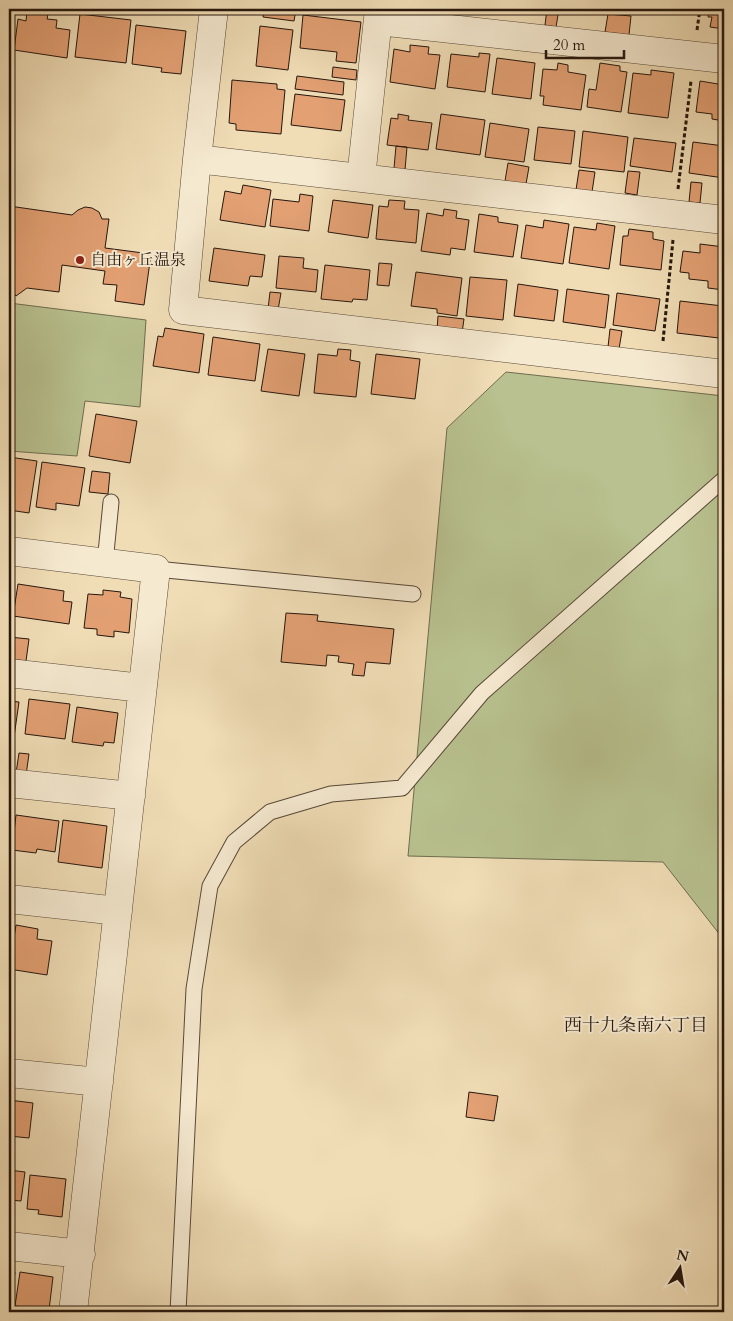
<svg xmlns="http://www.w3.org/2000/svg" width="733" height="1321" font-family="Cardo,'Noto Serif JP',serif">
  <style>
    .green { fill: #b8c18f; stroke: #6f6c4e }
    .building { fill: #e2a073; stroke: #26170d }
    .lines { fill: none; stroke-linecap: round; stroke-linejoin: round }
    .service-casing { stroke: #584837; stroke-width: 17 }
    .minor-casing { stroke: #584837; stroke-width: 29 }
    .path { stroke: #26170d; stroke-width: 3; stroke-dasharray: 4 2.5; stroke-linecap: butt }
    .service { stroke: #f5e9d0; stroke-width: 15 }
    .minor { stroke: #f5e9d0; stroke-width: 28 }
    .poi-dot { fill: #8f2418; stroke: #f5e9d0; stroke-width: 2 }
    .labels { text-anchor: middle; dominant-baseline: central; stroke-width: 4; stroke-linejoin: round; paint-order: stroke }
    .poi-label { font-size: 16px; fill: #26170d; stroke: #f5e9d0; text-anchor: start }
    .neighbourhood-label { font-size: 18px; fill: #26170d; stroke: #f5e9d0 }
  </style>
  <rect width="100%" height="100%" fill="#f0ddb6"/>
  <filter id="stains"><feTurbulence type="fractalNoise" baseFrequency=".004" numOctaves="4"/><feColorMatrix values="0 0 0 0 .2 0 0 0 0 .09 0 0 0 0 .02 0 0 0 .5 -.17"/></filter>
  <radialGradient id="worn" r=".72"><stop offset=".6" stop-color="#630" stop-opacity="0"/><stop offset="1" stop-color="#630" stop-opacity=".3"/></radialGradient>
  <path class="green" d="M9 303 146 320 140 407 85 401 77 456 9 451Z
    M506 372 724 396V940L663 862 408 856 447 428Z"/>
  <path class="building" d="M264 9H296L294 21 263 17Z
    M547 9H559L556 27 545 25Z
    M709 9H724V29L710 27 712 17H708Z
    M27 11 48 14 47 19 57 20 56 28 70 30 67 58 14 50 18 19 26 21Z
    M80 14 131 20 126 63 75 57Z
    M608 14 631 16 629 35 605 32Z
    M303 15 361 22 356 63 336 61 337 52 300 48Z
    M136 25 186 31 181 74 161 72 162 68 132 64Z
    M260 26 293 30 288 70 256 66Z
    M410 45 429 47 428 54 440 55 435 89 390 82 394 49 410 52Z
    M479 53 490 54 485 92 447 87 451 54 479 57Z
    M497 58 535 63 531 99 492 94Z
    M558 63 568 65V72L586 75 581 110 543 105 544 96H540L543 69 557 70Z
    M600 63 620 66V71L627 72 621 112 587 107 589 89 596 90Z
    M333 67 357 70 356 80 332 77Z
    M651 70 674 73 668 118 628 113 633 73 651 75Z
    M297 76 344 82 343 95 295 89Z
    M232 80 277 84V89L285 90 281 134 236 130V124L229 123Z
    M700 81 724 85V121L712 119V114L696 112Z
    M295 94 345 100 341 131 291 125Z
    M398 114 409 116 408 120 432 123 428 150 387 145 391 118 398 119Z
    M441 114 485 120 480 155 436 149Z
    M490 123 529 129 524 162 485 157Z
    M538 127 575 131 571 164 534 160Z
    M583 131 628 137 624 172 579 167Z
    M634 138 676 143 672 172 630 166Z
    M693 142 724 146V178L689 173Z
    M396 146 407 147 405 170 394 168Z
    M508 163 529 167 526 184 505 181Z
    M579 170 595 172 592 192 576 190Z
    M628 171 640 172 637 195 625 193Z
    M691 182 702 183 700 203 689 202Z
    M243 185 271 190 265 227 220 220 225 191 241 194Z
    M300 194 313 196 309 231 270 226 273 199 299 202Z
    M333 200 373 205 368 238 328 232Z
    M389 200 405 201 404 209 419 210 416 243 376 239 379 206 388 207Z
    M9 206 72 215 78 210 85 207 92 208 99 212 102 219H109L105 248 151 254 144 305 115 301 117 285 103 284 105 271 62 265 59 292 27 288 16 296 9 287Z
    M444 209 457 211 456 218 469 220 465 250 451 248 450 255 421 251 427 213 443 216Z
    M479 214 498 217V222L518 225 513 257 474 252Z
    M544 220 569 224 563 264 521 258 526 225 543 228Z
    M597 223 615 226 609 269 569 263 574 227 596 230Z
    M629 229 653 232V239L664 241 661 270 620 265 623 236H628Z
    M700 244 724 247V290L708 288V281L689 279V273L680 272 683 251 700 253Z
    M214 248 265 255 262 277 250 276 248 286 209 281Z
    M279 256 304 258 303 268 318 270 316 292 276 288Z
    M379 263 392 264 389 286 377 285Z
    M325 265 370 270 367 300 353 299 352 302 321 299Z
    M416 272 462 278 457 316 437 313V309L411 306Z
    M470 277 507 280 503 320 466 316Z
    M518 284 558 290 554 321 514 316Z
    M567 289 609 295 605 328 563 322Z
    M270 292 281 293 278 310 268 309Z
    M617 293 660 299 655 331 613 325Z
    M680 301 723 306 719 338 677 333Z
    M438 316 464 319 462 333 437 330Z
    M165 328 204 334 199 373 153 366 158 336 163 337Z
    M610 329 622 331 619 349 608 347Z
    M213 337 260 344 255 381 208 375Z
    M268 349 305 354 299 396 261 391Z
    M338 349 351 350 350 360 360 362 356 397 314 393 318 354 337 356Z
    M376 354 420 359 415 399 371 394Z
    M96 414 137 421 130 463 89 456Z
    M9 457 37 461 29 513 9 510Z
    M42 462 85 468 79 506 56 503V510L36 507Z
    M92 471 110 473 108 494 89 492Z
    M18 584 64 591 63 601 72 602 69 624 13 616Z
    M103 590 121 592 120 597 132 599 129 633 114 631V637L97 635V629L84 628 88 594 103 595Z
    M286 613 318 615 317 621 394 629 390 664 366 662 364 676 352 675 354 664 338 662 339 656 327 655 326 666 281 662Z
    M9 637 29 639 26 661 9 659Z
    M29 699 70 704 65 739 25 734Z
    M9 701 19 702 14 737 9 736Z
    M77 707 118 713 114 743 104 742 103 746 72 742Z
    M19 753 29 754 26 775 16 773Z
    M16 815 59 821 55 852 37 849 36 853 12 850Z
    M63 820 107 826 102 868 58 862Z
    M16 925 38 929 37 939 52 941 47 975 9 969Z
    M469 1092 498 1096 494 1121 466 1117Z
    M9 1100 33 1103 29 1138 9 1136Z
    M9 1170 25 1172 21 1201 9 1200Z
    M30 1175 66 1179 62 1217 38 1214 39 1210 27 1209Z
    M9 1271 15 1272 9 1312Z
    M20 1272 53 1277 49 1310 15 1306Z"/>
  <g class="lines">
    <defs>
      <path id="service" d="M105 563 111 502
        M156 569 413 594
        M178 1312 194 989 210 886 234 842 270 812 331 794 402 788 482 693 724 479"/>
      <path id="minor" d="M214 9 197 159 183 310 724 374
        M378 21 724 59
        M197 159 724 220
        M361 178 379 9
        M9 551 156 569 73 1312
        M9 673 142 688
        M9 783 131 796
        M9 899 118 911
        M9 1073 99 1082
        M9 1246 81 1254"/>
    </defs>
    <use href="#service" class="service-casing"/>
    <use href="#minor" class="minor-casing"/>
    <path class="path" d="M697 30 700 9
      M678 189 691 81
      M663 341 673 240"/>
    <use href="#service" class="service"/>
    <use href="#minor" class="minor"/>
  </g>
  <circle class="poi-dot" cx="80" cy="260" r="5"/>
  <g class="labels">
    <g class="poi-label">
      <text x="90" y="260">自由ヶ丘温泉</text>
    </g>
    <g class="neighbourhood-label">
      <text x="636" y="1025">西十九条南六丁目</text>
    </g>
  </g>
  <rect width="733" height="1321" fill="none" stroke="#f0ddb6" stroke-width="30"/>
  <rect x="10" y="10" width="713" height="1301" fill="none" stroke="#26170d" stroke-width="2.5"/>
  <rect x="15" y="15" width="703" height="1291" fill="none" stroke="#26170d"/>
  <g transform="translate(680 1268) rotate(12)" stroke="#f5e9d0" stroke-width="4" paint-order="stroke">
  <path d="M0-4L9 19L0 12L-9 19Z" fill="#26170d"/>
  <text y="-8" font-size="14" font-weight="bold" text-anchor="middle" fill="#26170d">N</text>
  </g>
  <path d="M546 50v8h78v-8" fill="none" stroke="#26170d" stroke-width="2.5"/>
  <text x="553" y="50" font-size="15" fill="#26170d" stroke="#f5e9d0" stroke-width="4" paint-order="stroke">20 m</text>
  <rect width="100%" height="100%" filter="url(#stains)"/>
  <rect width="100%" height="100%" fill="url(#worn)"/>
</svg>
